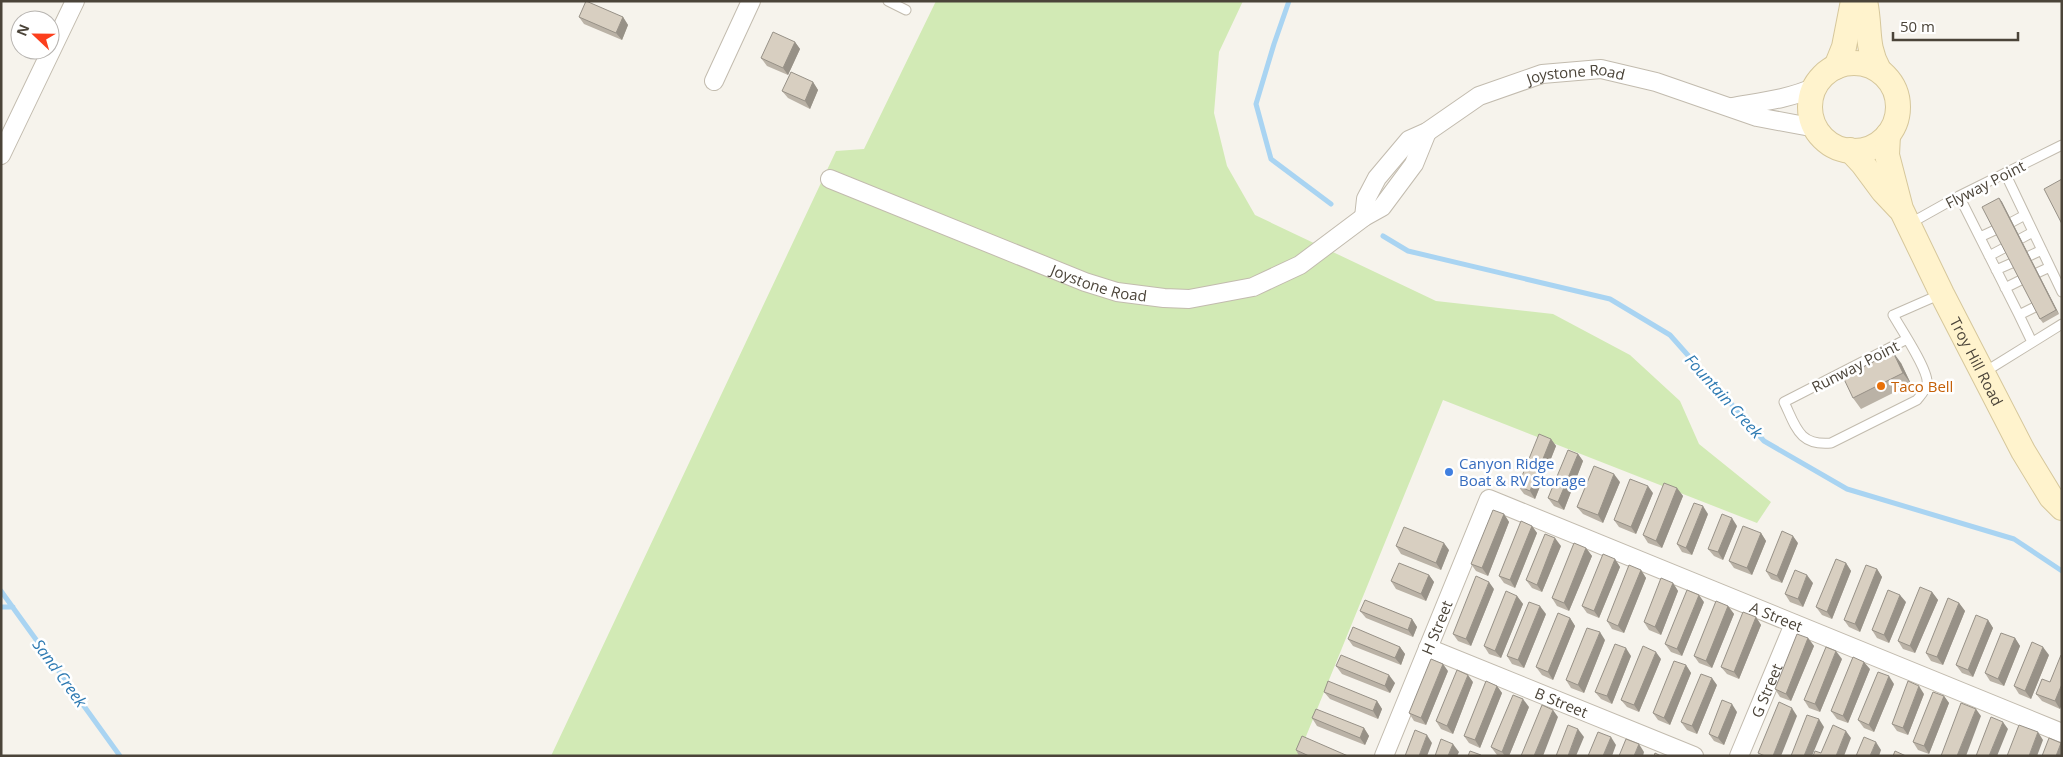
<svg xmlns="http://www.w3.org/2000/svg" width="2063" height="757" font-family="'Open Sans',sans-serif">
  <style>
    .green { fill: #d2eab5 }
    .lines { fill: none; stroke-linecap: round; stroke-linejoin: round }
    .stream { stroke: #a9d4f2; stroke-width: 5 }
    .lane-casing { stroke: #c2bbae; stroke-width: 11 }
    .street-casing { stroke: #c2bbae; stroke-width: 20 }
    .secondary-casing { stroke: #d6c79b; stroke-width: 26 }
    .lane { stroke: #fff; stroke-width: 9 }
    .street { stroke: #fff; stroke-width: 18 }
    .secondary { stroke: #fff3cd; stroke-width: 24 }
    .wall { fill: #bab2a6 }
    .shaded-wall { fill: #979187 }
    .building { fill: #d8cfc1; stroke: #979187 }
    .food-dot { fill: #e8710a; stroke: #fff; stroke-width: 2 }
    .shop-dot { fill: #3f7fe0; stroke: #fff; stroke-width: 2 }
    .labels { text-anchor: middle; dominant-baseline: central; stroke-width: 5; stroke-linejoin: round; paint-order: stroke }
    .street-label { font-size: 15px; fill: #4b4439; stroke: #fff }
    .food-label { font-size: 15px; fill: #c56008; stroke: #fff; text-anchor: start }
    .shop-label { font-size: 15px; fill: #366cbe; stroke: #fff; text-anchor: start }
    .water-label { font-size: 16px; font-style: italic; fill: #2e7ab2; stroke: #fff }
  </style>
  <rect width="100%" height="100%" fill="#f6f3ec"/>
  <path class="green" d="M936 1H1243L1219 52 1214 113 1227 166 1255 215 1436 301 1553 314 1630 355 1680 401 1699 444 1771 502 1757 523 1443 400 1298 756H551L836 151 864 149Z"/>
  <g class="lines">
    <path class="stream" d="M1289 1 1274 44 1256 104 1271 159 1331 204
      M1383 236 1408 251 1610 299 1670 335 1764 441 1847 489 2014 539 2062 571
      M1 591 120 756
      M1 607H13"/>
    <defs>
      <path id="lane" d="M888 1 906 10
        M2005 173 2062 292
        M1959 196 2019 315
        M2012 222 2025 215
        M1909 224 1959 196 2062 145
        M1980 237 1995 230
        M2020 239 2033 232
        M1989 256 2004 248
        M2029 256 2042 250
        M1996 270 2012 263
        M2037 273 2050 267
        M2005 288 2021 280
        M1907 339 1784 402C1796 427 1799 446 1831 443L1917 400C1921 395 1926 390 1927 383 1929 371 1900 327 1893 315L1941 294
        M2032 342 2019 315 2035 307
        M1983 373 2062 324"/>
      <g id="street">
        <path d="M714 81 751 1"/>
        <path d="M1732 107C1760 102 1789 99 1815 87"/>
        <path d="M1 155 75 1"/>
        <path id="s1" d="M830 179 1085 282 1117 292 1164 298 1189 299 1253 287 1300 265 1364 217 1382 207 1414 164 1427 132"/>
        <path id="s2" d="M1364 217 1366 199 1377 178 1409 140 1427 132 1479 96 1542 74 1601 69 1656 82 1757 117 1816 128"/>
        <path id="s3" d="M1428 648 1694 756"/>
        <path id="s4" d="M1384 756 1489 499 2062 733"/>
        <path id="s5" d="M1739 756 1794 624"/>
      </g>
      <g id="secondary">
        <path d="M1865 1C1871 28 1865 45 1879 70"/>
        <circle cx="1854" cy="107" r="44"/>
        <path d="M1836 67 1844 47 1853 1"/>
        <path id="s6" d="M1888 135 1887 155 1901 209 1942 294 2023 451 2051 497 2062 508"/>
        <path d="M1850 150 1863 164 1883 191 1899 208"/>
      </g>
    </defs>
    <use href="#lane" class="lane-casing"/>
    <use href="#street" class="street-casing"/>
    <use href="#secondary" class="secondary-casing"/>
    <use href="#lane" class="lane"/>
    <use href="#street" class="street"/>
    <use href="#secondary" class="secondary"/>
  </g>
  <path class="wall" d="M579 17H623L628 25 622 40 584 24Z
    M795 42 800 49 788 75 767 66 761 58Z
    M813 82 818 90 810 109 788 98 782 91Z
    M1999 198 2002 202 2059 314 2043 323 2040 319Z
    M1901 363 1911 384 1861 409 1853 398Z
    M1551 439 1556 446 1535 499 1524 494 1518 486Z
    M1578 454 1583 461 1564 510 1554 506 1548 498Z
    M1620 482 1603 523 1583 514 1577 507Z
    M1677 488 1683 496 1662 548 1648 543 1643 535Z
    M1653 493 1636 534 1619 527 1614 520Z
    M1504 514 1509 522 1488 576 1476 571 1471 564Z
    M1708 514 1692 555 1682 552 1677 544Z
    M1532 526 1537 533 1515 588 1504 583 1499 576Z
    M1737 526 1723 560 1714 556 1708 549Z
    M1761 533 1766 541 1752 575 1734 568 1729 561Z
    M1798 543 1782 583 1771 579 1766 571Z
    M1396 546 1449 550 1441 570 1401 554Z
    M1561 546 1542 592 1532 588 1526 580Z
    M1586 548 1592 556 1569 611 1557 606 1552 598Z
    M1615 559 1620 567 1599 618 1587 613 1582 606Z
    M1846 563 1851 571 1832 619 1822 615 1816 607Z
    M1877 569 1882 577 1860 632 1849 627 1844 620Z
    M1641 570 1646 578 1624 633 1612 629 1607 621Z
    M1429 575 1434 582 1426 601 1396 589 1391 581Z
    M1673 583 1678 591 1661 635 1649 630 1644 622Z
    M1813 583 1803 607 1790 602 1785 594Z
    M1494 589 1471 646 1458 641 1453 634Z
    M1932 592 1938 600 1915 653 1903 649 1898 641Z
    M1517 596 1523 604 1501 658 1489 654 1484 646Z
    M1704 602 1682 656 1671 652 1665 644Z
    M1906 602 1889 643 1877 638 1872 630Z
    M1959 603 1965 611 1943 665 1931 661 1926 653Z
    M1728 606 1734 614 1712 668 1699 663 1694 656Z
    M1360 611 1412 619 1417 627 1413 637 1366 618Z
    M1546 614 1524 668 1512 664 1507 656Z
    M1756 617 1761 625 1739 679 1727 674 1721 667Z
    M1570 618 1575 626 1553 680 1542 675 1536 667Z
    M1988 620 1993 628 1973 677 1962 673 1956 665Z
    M1808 638 1814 646 1791 701 1780 697 1775 689Z
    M2015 638 2020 646 2004 686 1990 681 1985 673Z
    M1348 639 1400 647 1405 654 1401 665 1353 646Z
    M1605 640 1584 693 1571 688 1566 680Z
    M2049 655 2031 699 2019 694 2014 686Z
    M2062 655V704L2060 709 2042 701 2036 694 2050 682Z
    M1631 656 1612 704 1601 699 1595 692Z
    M1661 659 1639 712 1627 707 1621 700Z
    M1842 659 1820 712 1809 708 1804 700Z
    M1686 665 1691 673 1670 725 1658 720 1653 713Z
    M1336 666 1395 683 1390 693 1342 674Z
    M1870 669 1848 723 1837 719 1831 711Z
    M1448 671 1426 725 1414 721 1409 713Z
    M1473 682 1453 734 1441 729 1436 721Z
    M1894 684 1874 732 1864 728 1858 720Z
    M1717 685 1697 734 1687 730 1681 722Z
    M1497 686 1502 693 1480 748 1469 743 1464 736Z
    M1324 692 1377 701 1382 709 1378 719 1330 699Z
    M1924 694 1908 735 1897 731 1892 724Z
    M1944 696 1949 703 1929 754 1918 750 1913 742Z
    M1529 707 1509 756 1497 755 1491 747Z
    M1737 712 1724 745 1714 741 1709 734Z
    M1312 718 1364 728 1369 736 1365 745 1317 726Z
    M1296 750 1348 756H1299Z"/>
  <path class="shaded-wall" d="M623 17 628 25 622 40 616 33Z
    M795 42 800 49 788 75 783 68Z
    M813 82 818 90 810 109 805 101Z
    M1999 198 2002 202 2059 314 2056 310Z
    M1893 352 1901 363 1911 384 1903 373Z
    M1551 439 1556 446 1535 499 1530 491Z
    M1578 454 1583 461 1564 510 1558 502Z
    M1614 474 1620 482 1603 523 1598 515Z
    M1648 486 1653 493 1636 534 1631 527Z
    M1677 488 1683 496 1662 548 1656 541Z
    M1703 506 1708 514 1692 555 1686 548Z
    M1504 514 1509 522 1488 576 1482 568Z
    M1732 518 1737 526 1723 560 1718 552Z
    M1532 526 1537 533 1515 588 1510 580Z
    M1761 533 1766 541 1752 575 1747 568Z
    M1793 536 1798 543 1782 583 1777 576Z
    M1555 538 1561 546 1542 592 1537 585Z
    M1444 543 1449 550 1441 570 1436 563Z
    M1586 548 1592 556 1569 611 1564 603Z
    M1615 559 1620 567 1599 618 1594 611Z
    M1846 563 1851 571 1832 619 1827 612Z
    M1877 569 1882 577 1860 632 1855 624Z
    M1641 570 1646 578 1624 633 1618 626Z
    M1429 575 1434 582 1426 601 1421 594Z
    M1807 575 1813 583 1803 607 1798 599Z
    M1489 582 1494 589 1471 646 1466 639Z
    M1673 583 1678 591 1661 635 1655 627Z
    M1932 592 1938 600 1915 653 1910 646Z
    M1699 595 1704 602 1682 656 1677 649Z
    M1900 595 1906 602 1889 643 1884 635Z
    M1517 596 1523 604 1501 658 1495 651Z
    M1959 603 1965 611 1943 665 1937 657Z
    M1540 606 1546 614 1524 668 1518 660Z
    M1728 606 1734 614 1712 668 1706 661Z
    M1756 617 1761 625 1739 679 1734 672Z
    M1570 618 1575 626 1553 680 1548 672Z
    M1412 619 1417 627 1413 637 1408 630Z
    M1988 620 1993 628 1973 677 1968 670Z
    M1600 632 1605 640 1584 693 1578 685Z
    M1808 638 1814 646 1791 701 1786 694Z
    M2015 638 2020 646 2004 686 1998 679Z
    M1400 647 1405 654 1401 665 1395 658Z
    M2043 647 2049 655 2031 699 2025 691Z
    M1626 648 1631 656 1612 704 1607 696Z
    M1836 651 1842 659 1820 712 1815 704Z
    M1656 652 1661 659 1639 712 1634 705Z
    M1864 662 1870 669 1848 723 1843 716Z
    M1443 664 1448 671 1426 725 1421 718Z
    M1686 665 1691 673 1670 725 1664 718Z
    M1389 675 1395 683 1390 693 1385 686Z
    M1468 675 1473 682 1453 734 1447 726Z
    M1889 676 1894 684 1874 732 1869 725Z
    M1712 678 1717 685 1697 734 1692 726Z
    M2062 684V704L2060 709 2055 701Z
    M1497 686 1502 693 1480 748 1475 740Z
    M1919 686 1924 694 1908 735 1903 728Z
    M1944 696 1949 703 1929 754 1924 746Z
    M1523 699 1529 707 1509 756H1505L1502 752Z
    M1377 701 1382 709 1378 719 1373 711Z
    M1732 704 1737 712 1724 745 1718 738Z
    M1792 708 1797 716 1781 756H1773Z
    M1976 709 1981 716 1966 756H1957Z
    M1553 710 1558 717 1543 756H1534Z
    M1819 719 1824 727 1812 756H1804Z
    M2003 722 2008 729 1997 756H1989Z
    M1364 728 1369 736 1365 745 1360 738Z
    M1578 729 1584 737 1576 756H1568Z
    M1846 731 1851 738 1844 756H1836Z
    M2038 732 2043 740 2037 756H2029Z
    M1427 735 1432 743 1427 756H1419Z
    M1611 737 1616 745 1612 756H1603Z
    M1876 742 1881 750 1879 756H1870Z
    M2061 743 2062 756H2056Z
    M1453 744 1459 752 1457 756H1448Z
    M1639 744 1644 752 1643 756H1634Z"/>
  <path class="building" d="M586 1 623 17 616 33 579 17Z
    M773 32 795 42 783 68 761 58Z
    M791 72 813 82 805 101 782 91Z
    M2062 179V224L2044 189Z
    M1999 198 2056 310 2040 319 1982 207Z
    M1893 352 1903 373 1853 398 1843 377Z
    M1539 434 1551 439 1530 491 1518 486Z
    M1568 450 1578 454 1558 502 1548 498Z
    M1594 466 1614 474 1598 515 1577 507Z
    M1630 479 1648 486 1631 527 1614 520Z
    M1664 483 1677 488 1656 541 1643 535Z
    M1694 503 1703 506 1686 548 1677 544Z
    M1493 510 1504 514 1482 568 1471 564Z
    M1722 514 1732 518 1718 552 1708 549Z
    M1521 521 1532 526 1510 580 1499 576Z
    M1743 526 1761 533 1747 568 1729 561Z
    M1404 527 1444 543 1436 563 1396 546Z
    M1782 531 1793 536 1777 576 1766 571Z
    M1545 534 1555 538 1537 585 1526 580Z
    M1574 543 1586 548 1564 603 1552 598Z
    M1603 554 1615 559 1594 611 1582 606Z
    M1836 559 1846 563 1827 612 1816 607Z
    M1399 563 1429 575 1421 594 1391 581Z
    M1629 565 1641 570 1618 626 1607 621Z
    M1866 565 1877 569 1855 624 1844 620Z
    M1795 570 1807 575 1798 599 1785 594Z
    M1476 576 1489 582 1466 639 1453 634Z
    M1661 578 1673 583 1655 627 1644 622Z
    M1920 587 1932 592 1910 646 1898 641Z
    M1687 590 1699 595 1677 649 1665 644Z
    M1888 590 1900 595 1884 635 1872 630Z
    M1506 591 1517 596 1495 651 1484 646Z
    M1948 598 1959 603 1937 657 1926 653Z
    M1365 600 1412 619 1408 630 1360 611Z
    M1716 601 1728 606 1706 661 1694 656Z
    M1529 602 1540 606 1518 660 1507 656Z
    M1743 612 1756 617 1734 672 1721 667Z
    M1558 613 1570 618 1548 672 1536 667Z
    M1976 615 1988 620 1968 670 1956 665Z
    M1353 627 1400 647 1395 658 1348 639Z
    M1587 628 1600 632 1578 685 1566 680Z
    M2001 633 2015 638 1998 679 1985 673Z
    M1797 634 1808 638 1786 694 1775 689Z
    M2032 642 2043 647 2025 691 2014 686Z
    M1615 644 1626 648 1607 696 1595 692Z
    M1643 646 1656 652 1634 705 1621 700Z
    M1826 647 1836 651 1815 704 1804 700Z
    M1341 655 1389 675 1385 686 1336 666Z
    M2061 655H2062V684L2055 701 2036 694 2042 679 2050 682Z
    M1853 657 1864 662 1843 716 1831 711Z
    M1431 659 1443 664 1421 718 1409 713Z
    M1674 661 1686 665 1664 718 1653 713Z
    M1457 670 1468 675 1447 726 1436 721Z
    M1878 672 1889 676 1869 725 1858 720Z
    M1701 674 1712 678 1692 726 1681 722Z
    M1328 681 1377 701 1373 711 1324 692Z
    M1486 681 1497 686 1475 740 1464 736Z
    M1908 681 1919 686 1903 728 1892 724Z
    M1933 692 1944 696 1924 746 1913 742Z
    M1513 695 1523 699 1502 752 1491 747Z
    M1722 700 1732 704 1718 738 1709 734Z
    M1779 702 1792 708 1773 756H1765L1758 753Z
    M1961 703 1976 709 1957 756H1941Z
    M1542 705 1553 710 1534 756H1521Z
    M1316 709 1364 728 1360 738 1312 718Z
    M1807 715 1819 719 1804 756H1791Z
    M1991 717 2003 722 1989 756H1976Z
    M1568 725 1578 729 1568 756H1556Z
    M1833 725 1846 731 1836 756H1813L1815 751 1821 753Z
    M2019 725 2038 732 2029 756H2007Z
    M1415 730 1427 735 1419 756H1405Z
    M1598 732 1611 737 1603 756H1588Z
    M1302 736 1348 756H1309L1296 750Z
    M1864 737 1876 742 1870 756H1856Z
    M2049 738 2061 743 2056 756H2042Z
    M1441 739 1453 744 1448 756H1435Z
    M1626 739 1639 744 1634 756H1619Z
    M1470 751 1481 755V756H1468Z
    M1895 751 1906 756H1893Z
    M1655 753 1661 756H1654Z"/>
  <circle class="food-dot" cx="1881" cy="386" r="5"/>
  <circle class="shop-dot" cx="1449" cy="472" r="5"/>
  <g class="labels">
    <g class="street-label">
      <text stroke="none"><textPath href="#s2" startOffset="275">Joystone Road</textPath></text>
      <text transform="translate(1985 184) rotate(-27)">Flyway Point</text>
      <text stroke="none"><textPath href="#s1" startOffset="289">Joystone Road</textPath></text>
      <text stroke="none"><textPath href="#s6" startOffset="246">Troy Hill Road</textPath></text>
      <text transform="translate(1855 366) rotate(-27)">Runway Point</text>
      <text stroke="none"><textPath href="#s4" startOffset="588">A Street</textPath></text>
      <text stroke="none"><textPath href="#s4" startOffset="139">H Street</textPath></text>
      <text stroke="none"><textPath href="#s5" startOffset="71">G Street</textPath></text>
      <text stroke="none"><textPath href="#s3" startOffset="144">B Street</textPath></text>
    </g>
    <g class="food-label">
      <text x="1891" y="386">Taco Bell</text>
    </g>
    <g class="shop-label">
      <text x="1459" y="463">Canyon Ridge<tspan x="1459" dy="17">Boat &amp; RV Storage</tspan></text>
    </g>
    <g class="water-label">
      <text transform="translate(1724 396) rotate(48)">Fountain Creek</text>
      <text transform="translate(60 673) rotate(54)">Sand Creek</text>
    </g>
  </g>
  <rect width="2063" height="757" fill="none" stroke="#4b4439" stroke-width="5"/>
  <g transform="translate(35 35) rotate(292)"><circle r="24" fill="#ffffff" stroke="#b7b4b0"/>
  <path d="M0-4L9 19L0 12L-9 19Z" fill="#fc3f1d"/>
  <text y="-8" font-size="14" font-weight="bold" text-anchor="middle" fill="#4b4439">N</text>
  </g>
  <path d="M1893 32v8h125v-8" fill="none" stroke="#4b4439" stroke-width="2.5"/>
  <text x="1900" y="32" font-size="15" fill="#4b4439" stroke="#ffffff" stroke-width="4" paint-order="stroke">50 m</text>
</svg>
